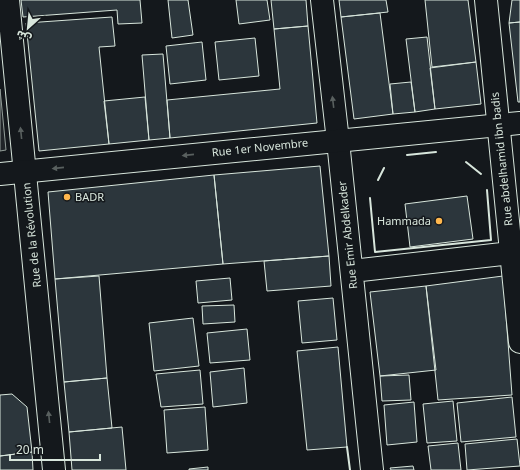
<svg xmlns="http://www.w3.org/2000/svg" width="520" height="470" font-family="Georgia,'Noto Sans Arabic',serif">
  <style>
    .green { fill: #202428; stroke: #939e99 }
    .building { fill: #2c363c; stroke: #d8e6dc }
    .lines { fill: none; stroke-linecap: round; stroke-linejoin: round }
    .minor-casing { stroke: #d8e6dc; stroke-width: 24 }
    .major-casing { stroke: #d8e6dc; stroke-width: 24 }
    .minor { stroke: #14181c; stroke-width: 22 }
    .major { stroke: #14181c; stroke-width: 22 }
    .wall { stroke: #d8e6dc; stroke-width: 2 }
    .oneway { fill: #59605f }
    .poi-dot { fill: #ffb74d; stroke: #14181c; stroke-width: 1.5 }
    .labels { text-anchor: middle; dominant-baseline: central; stroke-width: 3; stroke-linejoin: round; paint-order: stroke }
    .street-label { font-size: 11px; fill: #d8e6dc; stroke: #14181c }
    .poi-label { font-size: 11px; fill: #d8e6dc; stroke: #14181c; text-anchor: start }
  </style>
  <rect width="100%" height="100%" fill="#14181c"/>
  <path class="green" d="M0 89 6 150 0 151Z"/>
  <path class="building" d="M21 0H140L142 23 118 24 117 10 23 17Z
    M168 0H188L193 35 172 38Z
    M236 0H267L270 20 239 24Z
    M271 0H306L308 26 274 29Z
    M339 0H386L388 12 341 17Z
    M425 0H468L476 62 432 67Z
    M512 0H520V22L509 23Z
    M380 13 393 114 354 119 341 17Z
    M112 17 115 46 99 47 109 144 39 151 26 23Z
    M520 22V102H518L509 23Z
    M308 26 317 123 170 138 167 100 280 89 274 29Z
    M427 37 435 109 415 112 406 39Z
    M255 38 259 76 219 80 215 42Z
    M202 42 206 80 170 84 166 46Z
    M163 54 170 138 149 140 142 55Z
    M476 62 481 104 435 109 430 68Z
    M411 82 415 112 393 114 390 84Z
    M145 97 149 140 109 144 104 101Z
    M320 166 329 256 223 264 214 175Z
    M214 175 223 264 55 279 48 192Z
    M467 196 473 239 410 247 405 204Z
    M329 256 331 286 267 291 264 261Z
    M99 276 107 378 64 382 55 279Z
    M503 276 512 395 438 400 426 286Z
    M230 278 232 300 198 303 196 281Z
    M426 286 436 370 380 376 370 292Z
    M333 298 337 340 302 343 298 301Z
    M234 305 235 322 203 324 202 306Z
    M193 318 199 366 154 371 149 323Z
    M247 329 250 360 210 363 207 333Z
    M338 347 347 447 307 450 297 351Z
    M244 368 247 403 213 407 210 372Z
    M200 370 203 404 161 407 156 374Z
    M409 375 411 400 382 401 380 376Z
    M107 378 112 428 69 432 64 382Z
    M12 394 27 407 32 452 0 456V395Z
    M512 397 516 437 461 442 457 403Z
    M453 401 457 441 427 443 423 404Z
    M414 402 417 442 387 445 384 405Z
    M205 407 208 450 167 453 164 410Z
    M122 427 126 470H72L69 432Z
    M517 439 520 466 467 470 465 444Z
    M458 443 461 470H431L428 446Z
    M32 452 33 470H0V456Z
    M413 466 414 470H391L390 468Z
    M208 467V470H189V469Z"/>
  <g class="lines">
    <defs>
      <path id="minor" d="M8 0 54 470
        M322 0 338 141 372 470
        M486 0 520 342
        M352 271 511 253"/>
      <path id="major" d="M0 174 520 123"/>
    </defs>
    <use href="#minor" class="minor-casing"/>
    <use href="#major" class="major-casing"/>
    <use href="#minor" class="minor"/>
    <use href="#major" class="major"/>
    <path class="wall" d="M407 155 436 152
      M466 162 481 174
      M378 180 384 168
      M370 198 375 252 491 240 487 190
      M347 447 350 470"/>
  </g>
  <defs><path id="oneway-solid" d="M-6-.8H1V-3.2L6.5 0L1 3.2V.8H-6Z"/></defs>
  <g class="oneway">
    <use href="#oneway-solid" transform="translate(333 102) rotate(-97)"/>
    <use href="#oneway-solid" transform="translate(21 133) rotate(-96)"/>
    <use href="#oneway-solid" transform="translate(188 155) rotate(174)"/>
    <use href="#oneway-solid" transform="translate(58 168) rotate(174)"/>
    <use href="#oneway-solid" transform="translate(49 417) rotate(-96)"/>
  </g>
  <g class="poi-dot">
    <circle cx="67" cy="197" r="4"/>
    <circle cx="439" cy="221" r="4"/>
  </g>
  <g class="labels">
    <g class="street-label">
      <text transform="translate(260 148) rotate(-6)">Rue 1er Novembre</text>
      <text transform="translate(502 159) rotate(-96)">Rue abdelhamid ibn badis</text>
      <text transform="translate(32 235) rotate(-96)">Rue de la Révolution</text>
      <text transform="translate(348 235) rotate(-96)">Rue Emir Abdelkader</text>
    </g>
    <g class="poi-label">
      <text x="75" y="197">BADR</text>
      <text x="431" y="221" text-anchor="end">Hammada</text>
    </g>
  </g>
  <g transform="translate(28 28) rotate(207)" stroke="#14181c" stroke-width="3" paint-order="stroke">
  <path d="M0-3L7 15L0 10L-7 15Z" fill="#d8e6dc"/>
  <text y="-6" font-size="11" font-weight="bold" text-anchor="middle" fill="#d8e6dc">ش</text>
  </g>
  <path d="M10 454v6h90v-6" fill="none" stroke="#d8e6dc" stroke-width="2"/>
  <text x="16" y="454" font-size="12" fill="#d8e6dc" stroke="#14181c" stroke-width="3" paint-order="stroke">20 m</text>
</svg>
